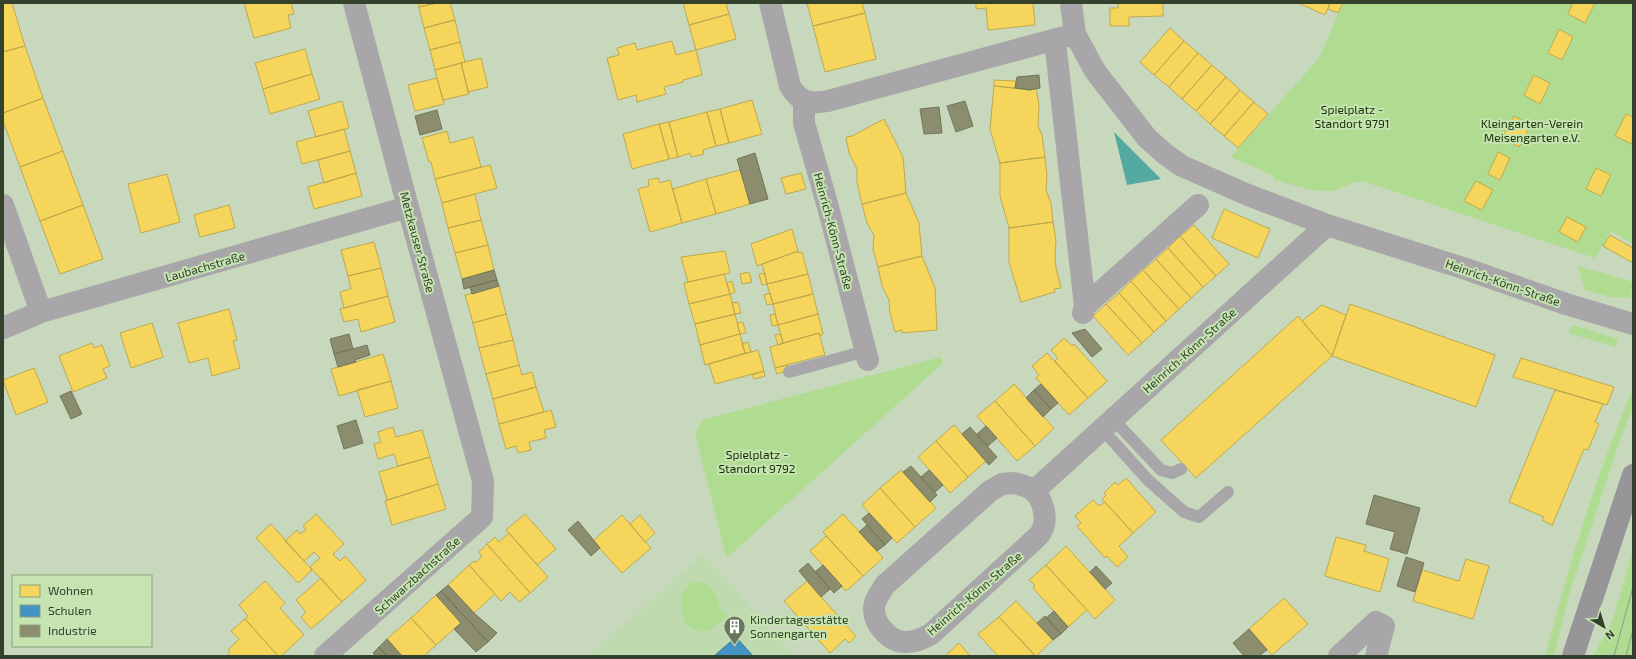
<svg xmlns="http://www.w3.org/2000/svg" width="1636" height="659" font-family="'Exo 2',sans-serif">
  <style>
    .built { fill: #bfdaae }
    .green { fill: #b0dc91 }
    .water { fill: #54aaa0 }
    .homes { fill: #f6d55c; stroke: #bca94e }
    .schools { fill: #4393c3; stroke: #3e7a96 }
    .industry { fill: #8c8c6e; stroke: #72765a }
    .lines { fill: none; stroke-linecap: round; stroke-linejoin: round }
    .lane { stroke: #a8a6a8; stroke-width: 12 }
    .street { stroke: #a8a6a8; stroke-width: 22 }
    .primary { stroke: #989598; stroke-width: 22 }
    .tram { stroke: #92978f; stroke-width: 1 }
    .labels { text-anchor: middle; dominant-baseline: central; stroke-width: 4; stroke-linejoin: round; paint-order: stroke }
    .park-label { font-size: 12px; fill: #183002; stroke: #c5e4b1 }
    .street-label { font-size: 12px; fill: #34412c; stroke: #c5e4b1 }
    .poi-label { font-size: 12px; fill: #34412c; stroke: #c5e4b1; text-anchor: start }
  </style>
  <rect width="100%" height="100%" fill="#c8d8bd"/>
  <path class="built" d="M703 554 795 656H588Z"/>
  <path class="green" d="M1343 3H1633V244L1611 231 1595 258 1365 182C1350 180 1344 189 1331 191 1315 193 1291 184 1275 180L1274 176 1231 157 1319 58Z
    M1578 266 1633 282 1630 298 1610 297 1585 290Z
    M1573 325 1618 339 1616 347 1568 333Z
    M941 357 943 363 728 557 725 553 695 434 702 420Z
    M1633 388V407L1618 446 1569 595 1554 656H1545C1569 565 1596 475 1633 388Z
    M1633 551V656H1593L1608 630 1614 615Z
    M699 581C712 587 719 594 720 609L727 616C712 629 705 638 686 625L681 607V596L689 584Z"/>
  <path class="water" d="M1114 132 1161 179 1127 185Z"/>
  <path class="homes" d="M3 3H12L25 46 3 52Z
    M244 3H291L294 14 288 15 291 28 254 38Z
    M418 3H437L419 7Z
    M437 3H450L455 20 424 28 419 7Z
    M683 3H726L729 14 689 25Z
    M807 3H862L865 13 813 26Z
    M976 3H1033L1035 25 988 30 986 8 976 9Z
    M1118 3H1163V16L1129 17V26H1110V8H1118Z
    M1298 3H1330L1325 15Z
    M1330 3H1343L1338 13 1328 9Z
    M1573 3H1595L1585 23 1568 14Z
    M865 13 876 59 825 72 813 26Z
    M729 14 736 39 696 50 689 25Z
    M455 20 460 42 430 50 424 28Z
    M1170 28 1184 41 1154 75 1140 62Z
    M1559 29 1573 37 1562 60 1548 53Z
    M672 41 676 55 696 50 702 75 683 80V82L664 87 666 94 637 102 636 95 618 100 607 58 619 55 617 48 635 43 637 50Z
    M1184 41 1198 53 1169 87 1154 75Z
    M460 42 465 62 435 70 430 50Z
    M25 46 43 98 3 113V52Z
    M305 49 312 74 263 89 255 63Z
    M1198 53 1212 65 1182 99 1169 87Z
    M481 58 488 87 468 92 461 63Z
    M461 63 469 94 443 100 435 70Z
    M1212 65 1226 77 1196 111 1182 99Z
    M312 74 320 99 270 114 263 89Z
    M1534 75 1550 83 1540 104 1524 95Z
    M1226 77 1240 90 1210 124 1196 111Z
    M437 78 444 104 415 111 408 85Z
    M994 80 1016 81 1015 88 994 86Z
    M994 86 1030 90 1036 88 1039 105 1038 126 1042 135 1045 157 1000 163 990 129Z
    M1240 90 1254 102 1224 136 1210 124Z
    M43 98 63 151 20 167 3 121V113Z
    M752 100 762 134 729 143 720 109Z
    M342 101 349 128 316 137 308 111Z
    M1254 102 1268 114 1238 148 1224 136Z
    M720 109 729 143 716 146 707 112Z
    M707 112 716 146 703 150 704 154 691 157 690 153 678 157 669 122Z
    M1626 114 1633 117 1632 144 1615 136Z
    M1514 116 1531 125 1519 147 1502 137Z
    M884 119 903 157 906 193 862 204 857 182V169L849 153 846 137 852 136Z
    M669 122 678 157 669 159 659 124Z
    M659 124 669 159 632 169 623 134Z
    M344 129 350 151 302 164 296 142Z
    M447 131 450 143 473 137 481 167 435 179 431 162H429L422 138Z
    M63 151 83 205 40 221 20 167Z
    M350 151 356 173 324 183 318 160Z
    M1498 152 1510 158 1500 180 1488 174Z
    M1045 157 1047 176 1046 190 1051 203 1053 222 1009 228 1000 196V163Z
    M490 165 497 188 442 203 435 179Z
    M1596 168 1611 175 1601 196 1586 189Z
    M740 170 750 204 716 214 706 179Z
    M356 173 362 196 314 209 308 187Z
    M801 173 806 189 786 194 781 178Z
    M167 174 180 222 141 233 128 184Z
    M658 178 660 183 670 180 682 223 650 232 638 189 649 186 648 180Z
    M706 179 716 214 682 223 673 189Z
    M1476 181 1493 190 1482 210 1464 201Z
    M906 193 919 223 922 256 878 267 873 249 874 235 867 223 862 204Z
    M475 194 481 220 448 228 442 203Z
    M83 205 103 259 60 274 40 221Z
    M229 205 235 228 200 237 194 215Z
    M1224 209 1270 229 1258 258 1212 238Z
    M1567 217 1586 227 1578 242 1559 232Z
    M481 220 488 245 455 253 448 228Z
    M1053 222 1056 241 1055 256 1056 268 1061 288 1054 289 1055 292 1021 302 1009 262V228Z
    M1194 225 1229 264 1216 276 1180 236Z
    M792 229 798 251 757 266 751 244Z
    M1610 235 1633 248V259L1631 262 1603 246Z
    M1180 236 1216 276 1203 287 1168 248Z
    M374 242 381 268 348 276 341 250Z
    M488 245 494 270 462 279 455 253Z
    M1168 248 1203 287 1191 298 1156 259Z
    M725 251 730 273 688 282 681 257Z
    M798 251V253L802 252 808 274 767 284 762 264Z
    M922 256 935 288 937 330 902 333V330L895 332 890 313 889 300 882 286 878 267Z
    M1156 259 1191 298 1179 309 1143 270Z
    M381 268 388 296 344 308 340 292 351 289 348 276Z
    M1143 270 1179 309 1166 321 1131 281Z
    M749 272 752 282 742 284 740 274Z
    M765 273 767 284 762 285 759 274Z
    M724 274 730 294 689 304 684 283Z
    M808 274 813 294 773 304 767 284Z
    M732 281 735 292 730 294 727 283Z
    M1131 281 1166 321 1154 332 1119 293Z
    M499 286 506 314 473 323 465 295Z
    M770 293 773 304 767 305 764 295Z
    M1119 293 1154 332 1142 343 1106 304Z
    M730 294 735 314 695 324 689 304Z
    M813 294 818 314 778 325 773 304Z
    M388 296 395 322 361 332 358 319 344 322 340 309Z
    M738 302 741 313 735 314 732 303Z
    M1106 304 1142 343 1128 355 1093 316Z
    M1350 304 1495 355 1476 407 1332 356Z
    M1322 305 1346 315 1332 356 1302 321Z
    M229 309 237 340 233 341 240 368 212 376 208 358 189 363 178 323Z
    M506 314 513 340 479 348 473 323Z
    M735 314 740 334 700 345 695 324Z
    M775 314 778 325 772 326 770 315Z
    M818 314 823 334 820 336 819 333 783 343 778 325Z
    M1298 316 1332 356 1196 478 1161 440Z
    M743 322 746 333 740 334 737 323Z
    M152 323 163 357 131 368 120 333Z
    M819 333 825 355 775 368 770 347Z
    M740 334 745 353 705 365 700 345Z
    M781 334 783 343 778 345 775 335Z
    M1064 338 1072 346 1074 344 1107 381 1088 398 1055 361 1058 358 1051 350Z
    M513 340 519 365 486 374 479 348Z
    M748 342 751 352 745 353 742 344Z
    M92 343 94 348 102 345 110 366 103 369 107 378 73 392 59 356Z
    M758 350 764 371 715 384 709 364Z
    M1047 353 1088 398 1069 415 1036 378 1039 375 1032 366Z
    M383 354 391 381 339 396 331 369Z
    M1521 358 1614 387 1607 405 1513 377Z
    M519 365 522 375 532 372 536 387 493 399 486 374Z
    M787 365 788 370 777 374 775 368Z
    M34 368 48 402 16 415 3 380Z
    M764 371 765 376 754 379 752 375Z
    M391 381 398 408 365 417 357 390Z
    M1014 384 1054 428 1035 446 995 401Z
    M536 387 544 412 499 424 493 399Z
    M1555 390 1603 404 1595 422 1599 424 1588 450 1584 449 1552 526V525L1542 520 1544 517 1509 502Z
    M995 401 1035 446 1017 461 977 416Z
    M551 410 556 427 544 430 546 438 529 442 531 450 518 453 516 446 506 449 499 424Z
    M954 425 986 461 968 477 936 441Z
    M393 427 396 437 422 430 430 457 398 466 394 454 378 459 374 444 381 442 378 432Z
    M936 441 968 477 950 493 918 457Z
    M430 457 438 484 387 500 379 472Z
    M901 470 936 508 915 527 880 488Z
    M1126 478 1156 512 1133 533 1102 499 1106 495 1104 493 1115 482 1118 485Z
    M438 484 446 509 392 525 385 501Z
    M880 488 915 527 897 543 862 505Z
    M1093 500 1099 506 1105 502 1133 533 1119 546 1128 557 1117 567 1107 556 1105 558 1077 526 1081 523 1075 516Z
    M316 514 344 544 333 554 340 561 345 556 366 580 342 602 310 567 320 558 314 552 304 561 285 541 297 530 300 534 306 530 303 526Z
    M525 514 556 549 537 565 506 530Z
    M843 514 883 558 863 576 823 532Z
    M622 515 651 548 622 573 593 541Z
    M640 515 655 533 645 542 630 524Z
    M271 524 312 570 298 583 256 538Z
    M509 533 548 577 530 593 487 544 495 537 499 542Z
    M826 536 863 576 846 591 810 551Z
    M1336 537 1366 545 1364 551 1389 559 1380 592 1325 576Z
    M487 544 530 593 519 602 510 592 501 601 469 565 474 561 475 563 482 556 479 552Z
    M1066 546 1115 600 1095 619 1046 565Z
    M1466 559 1489 566 1473 619 1413 601 1422 570 1459 581Z
    M469 565 495 594 474 613 448 585Z
    M1046 565 1087 610 1068 627 1033 588 1035 585 1029 580Z
    M321 578 342 602 311 629 301 617 306 612 296 600Z
    M265 581 285 603 280 608 304 635 281 656H278L245 619 248 616 239 605Z
    M807 581 856 636 849 643 845 639 830 653 784 601Z
    M436 595 461 623 436 645 411 618Z
    M1284 598 1308 624 1272 655 1249 629Z
    M1016 601 1053 640 1036 656 999 617Z
    M999 617 1035 656H998L978 634Z
    M411 618 436 645 424 656H402L387 639Z
    M245 619 278 656H227L230 652 228 650 239 639 231 631Z
    M959 643 970 656H945Z"/>
  <path class="schools" d="M736 637 753 656H714Z"/>
  <path class="industry" d="M1039 75 1040 88 1030 90 1015 88 1017 77Z
    M965 101 973 126 956 132 947 106Z
    M939 107 942 133 924 134 920 109Z
    M437 110 442 129 420 135 415 116Z
    M755 153 768 199 750 204 737 159Z
    M494 270 497 280 464 289 462 279Z
    M497 280 499 286 472 294 470 287Z
    M1085 329 1102 349 1092 357 1072 333Z
    M349 334 353 349 334 354 330 339Z
    M367 345 370 355 355 360 356 362 338 367 334 354Z
    M1041 384 1058 403 1051 409 1034 390Z
    M1034 390 1051 409 1043 417 1026 398Z
    M71 391 82 414 71 419 60 396Z
    M356 420 363 443 344 449 337 426Z
    M986 426 997 438 988 446 977 434Z
    M970 427 997 457 989 465 962 434Z
    M911 466 937 495 930 502 903 472Z
    M929 470 943 485 935 492 921 477Z
    M1374 495 1420 508 1407 554 1390 549 1395 532 1366 524Z
    M869 513 892 538 885 545 862 519Z
    M578 521 600 548 591 556 568 530Z
    M867 525 885 545 877 551 859 532Z
    M1406 557 1424 563 1415 592 1397 586Z
    M808 563 830 589 821 597 799 571Z
    M823 565 842 586 834 593 815 572Z
    M1096 566 1112 583 1105 589 1090 572Z
    M448 585 474 613 497 633 488 642 441 591Z
    M441 591 488 642 476 652 454 629 461 623 436 595Z
    M1054 611 1068 627 1061 634 1046 618Z
    M1045 616 1061 634 1053 640 1037 623Z
    M1249 629 1267 650 1259 656H1244L1233 643Z
    M387 639 402 656H387L379 647Z
    M379 647 387 656H376L373 653Z"/>
  <g class="lines">
    <path class="lane" d="M789 372 866 351
      M1113 419 1161 470 1172 473 1181 469
      M1102 429 1148 480 1184 512 1199 517 1228 492"/>
    <path class="street" d="M770 3 790 86C800 103 810 104 828 101L1075 34
      M1071 3 1075 34 1095 71 1147 138 1165 154 1182 166 1248 195 1327 225 1466 269 1566 304 1633 324
      M1055 41 1085 306 1083 313
      M804 101V123L828 207 868 360
      M3 205 41 312
      M1085 306 1198 205
      M3 328 41 312 408 207
      M1014 483C1021 485 1029 486 1034 491 1043 500 1048 519 1042 530 1041 534 1037 537 1034 540L931 634C923 638 916 642 907 642 890 643 873 624 874 607 875 599 881 591 885 585L990 491 1002 484Z
      M1034 491 1327 225
      M325 656 482 517 483 481 408 207 354 3
      M1339 656 1376 622 1384 626 1376 656"/>
    <path class="primary" d="M1573 656 1633 475"/>
    <path class="tram" d="M1614 656 1633 587
      M1626 656 1633 630"/>
  </g>
  <defs>
    <symbol id="building-pin" viewBox="-11 -11 22 30"><path d="M0 17L-7.5 6A9.5 9.5 0 1 1 7.5 6Z" fill="#68765f" stroke="#c5e4b1"/><path d="M-4-6H4V6H1V3H-1V6H-4ZM-2.5-4.3h1.7v1.8h-1.7ZM.8-4.3h1.7v1.8H.8ZM-2.5-1h1.7V.8h-1.7ZM.8-1h1.7V.8H.8Z" fill="#fff"/></symbol>
  </defs>
  <g fill-rule="evenodd">
    <use href="#building-pin" x="722" y="614" width="25" height="34"/>
  </g>
  <g class="labels">
    <g class="park-label">
      <text x="1352" y="109">Spielplatz -<tspan x="1352" dy="14">Standort 9791</tspan></text>
      <text x="1532" y="123">Kleingarten-Verein<tspan x="1532" dy="14">Meisengarten e.V.</tspan></text>
      <text x="757" y="454">Spielplatz -<tspan x="757" dy="14">Standort 9792</tspan></text>
    </g>
    <g class="street-label">
      <text transform="translate(834 231) rotate(75)">Heinrich-Könn-Straße</text>
      <text transform="translate(418 242) rotate(75)">Metzkauser Straße</text>
      <text transform="translate(205 266) rotate(-16)">Laubachstraße</text>
      <text transform="translate(1503 282) rotate(19)">Heinrich-Könn-Straße</text>
      <text transform="translate(1189 350) rotate(-42)">Heinrich-Könn-Straße</text>
      <text transform="translate(417 575) rotate(-42)">Schwarzbachstraße</text>
      <text transform="translate(974 593) rotate(-41)">Heinrich-Könn-Straße</text>
    </g>
    <g class="poi-label">
      <text x="750" y="619">Kindertagesstätte<tspan x="750" dy="14">Sonnengarten</tspan></text>
    </g>
  </g>
  <rect width="1636" height="659" fill="none" stroke="#34412c" stroke-width="8"/>
  <rect x="12" y="575" width="140" height="72" fill="#c5e4b1" stroke="#8ba37c"/>
  <rect x="20" y="585" width="20" height="12" fill="#f6d55c" stroke="#8ba37c"/>
  <text x="48" y="595" font-size="12" fill="#34412c">Wohnen</text>
  <rect x="20" y="605" width="20" height="12" fill="#4393c3" stroke="#8ba37c"/>
  <text x="48" y="615" font-size="12" fill="#34412c">Schulen</text>
  <rect x="20" y="625" width="20" height="12" fill="#8c8c6e" stroke="#8ba37c"/>
  <text x="48" y="635" font-size="12" fill="#34412c">Industrie</text>
  <g transform="translate(1604 627) rotate(142)" stroke="#c5e4b1" stroke-width="3" paint-order="stroke">
  <path d="M0-3L7 15L0 10L-7 15Z" fill="#34412c"/>
  <text y="-6" font-size="11" font-weight="bold" text-anchor="middle" fill="#34412c">N</text>
  </g>
</svg>
